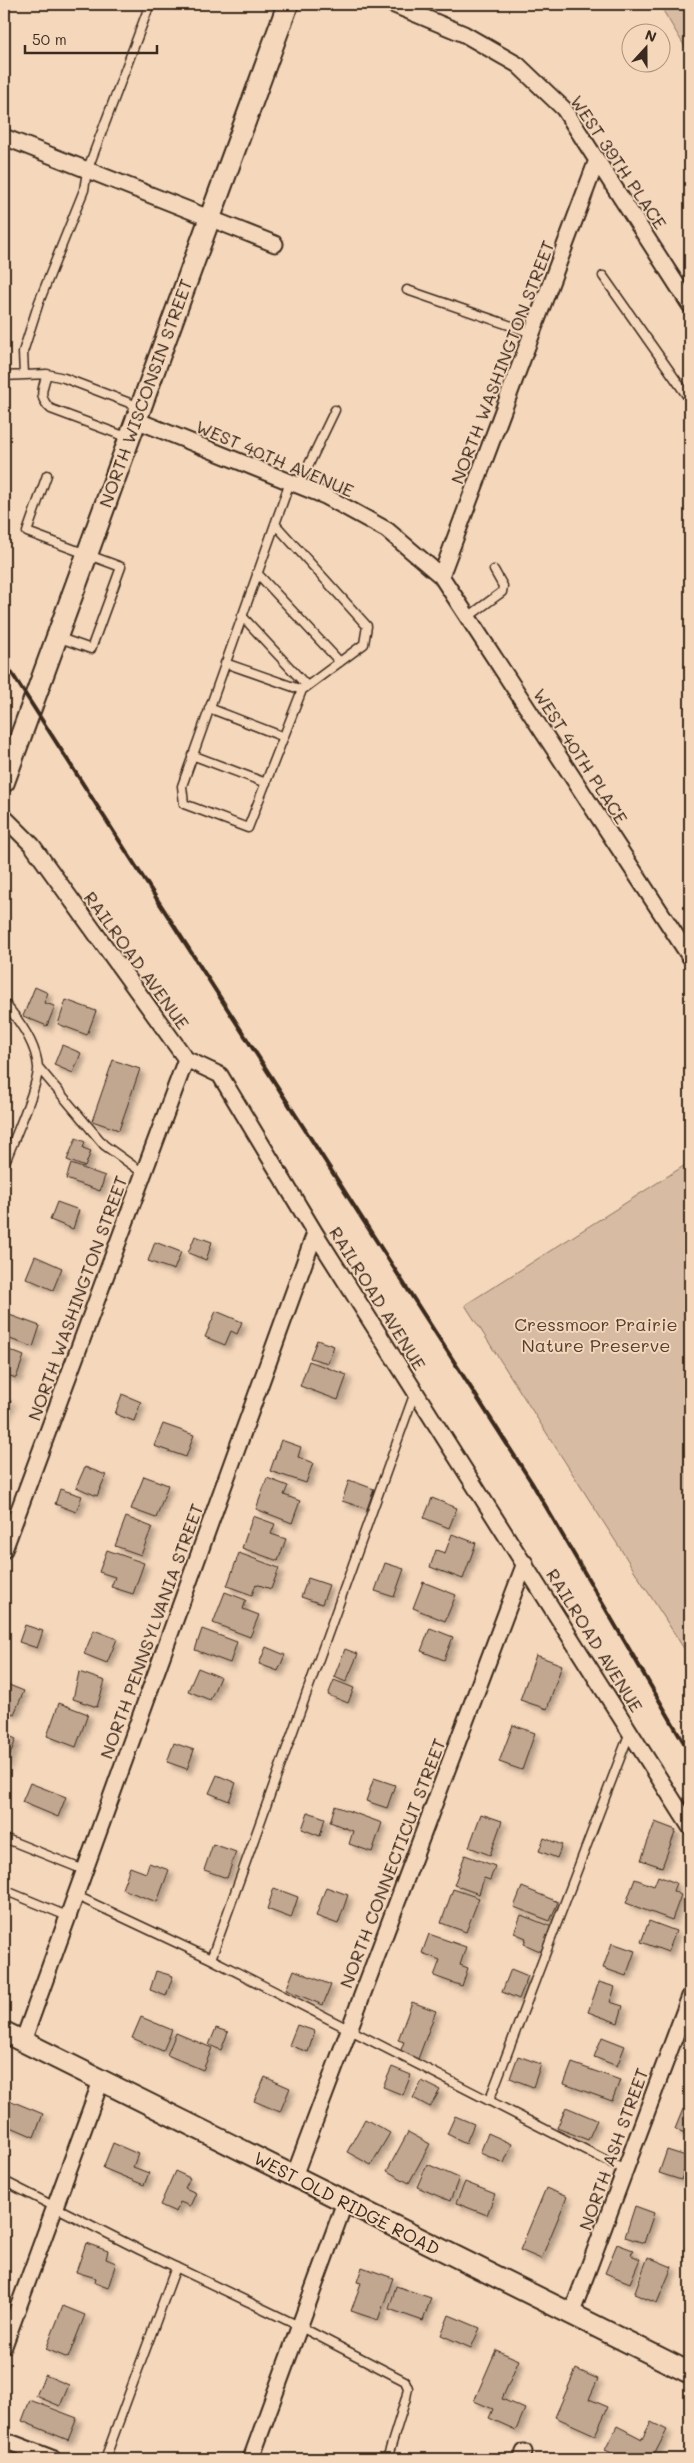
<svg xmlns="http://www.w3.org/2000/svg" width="694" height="2463" font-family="Mali,sans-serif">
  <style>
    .green { fill: #d7bba2; stroke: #897260 }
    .building { fill: #c1a690; stroke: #3b2a1e; filter: url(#shadow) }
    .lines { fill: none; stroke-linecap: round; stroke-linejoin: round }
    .service-casing { stroke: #3b2a1e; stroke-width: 11 }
    .minor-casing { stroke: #3b2a1e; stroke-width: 19 }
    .tertiary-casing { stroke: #3b2a1e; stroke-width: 24 }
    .service { stroke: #f5d7bb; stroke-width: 8 }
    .minor { stroke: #f5d7bb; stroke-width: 15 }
    .tertiary { stroke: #f5d7bb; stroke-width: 20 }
    .rail { stroke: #3b2a1e; stroke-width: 4 }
    .labels { text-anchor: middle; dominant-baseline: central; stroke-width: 4; stroke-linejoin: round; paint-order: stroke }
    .street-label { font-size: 18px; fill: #3b2a1e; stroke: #f5d7bb }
    .park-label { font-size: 18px; fill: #524032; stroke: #f5d7bb }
  </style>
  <defs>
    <filter id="shadow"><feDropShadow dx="4.5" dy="4.5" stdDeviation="2.5" flood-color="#0004"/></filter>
  </defs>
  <rect width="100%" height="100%" fill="#f5d7bb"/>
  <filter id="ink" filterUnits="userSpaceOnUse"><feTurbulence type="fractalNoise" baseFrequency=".02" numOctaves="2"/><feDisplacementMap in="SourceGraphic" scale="10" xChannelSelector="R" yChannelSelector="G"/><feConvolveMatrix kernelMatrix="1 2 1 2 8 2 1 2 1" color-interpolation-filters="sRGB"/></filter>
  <g filter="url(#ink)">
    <path class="green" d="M659 4H690V55Z
      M690 1162V1658L465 1305Z"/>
    <path class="building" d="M35 987 48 993 44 1003 55 1006 47 1026 23 1016Z
      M66 1000 96 1011 87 1035 58 1024Z
      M62 1045 81 1053 73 1073 54 1065Z
      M113 1060 140 1069 119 1130 92 1121Z
      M76 1138 85 1142 83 1148 91 1151 85 1167 67 1160Z
      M71 1164 105 1176 100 1191 66 1179Z
      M57 1202 79 1210 73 1229 50 1220Z
      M195 1236 212 1242 206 1260 188 1253Z
      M155 1242 181 1252 174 1270 148 1261Z
      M35 1256 62 1268 53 1290 26 1278Z
      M216 1311 242 1322 237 1334 231 1331 225 1345 205 1337Z
      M4 1313 40 1326 33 1347 4 1337Z
      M317 1340 334 1346 328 1363 310 1358Z
      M4 1348 24 1356 16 1378 4 1374Z
      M309 1361 347 1375 338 1400 300 1386Z
      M122 1394 141 1402 134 1421 115 1414Z
      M4 1398 11 1401 4 1418Z
      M163 1424 194 1435 186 1457 154 1446Z
      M281 1440 301 1447 298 1457 313 1463 306 1483 270 1471Z
      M85 1467 106 1475 97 1496 76 1487Z
      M144 1476 168 1485 156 1518 131 1509Z
      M267 1478 288 1486 284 1495 300 1501 292 1523 256 1509Z
      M349 1480 374 1489 367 1509 342 1501Z
      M60 1489 82 1496 76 1512 55 1504Z
      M432 1498 457 1508 449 1528 424 1518Z
      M253 1516 275 1524 271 1534 286 1539 278 1561 242 1548Z
      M126 1517 152 1527 141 1555 115 1546Z
      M452 1534 476 1543 463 1579 430 1567 436 1550 445 1553Z
      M107 1550 144 1563 133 1594 111 1587 115 1577 99 1572Z
      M239 1553 279 1568 271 1589 256 1584 252 1595 227 1586Z
      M385 1563 404 1569 394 1597 375 1591Z
      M308 1578 329 1585 322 1604 301 1597Z
      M423 1582 456 1595 445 1621 413 1608Z
      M225 1592 246 1600 243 1609 259 1615 250 1637 213 1623Z
      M25 1625 43 1631 37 1648 19 1642Z
      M430 1628 453 1637 444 1660 421 1651Z
      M202 1629 237 1642 230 1663 195 1650Z
      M94 1630 117 1639 107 1663 84 1654Z
      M266 1647 285 1655 278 1671 259 1664Z
      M345 1649 358 1654 346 1682 334 1677Z
      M536 1655 562 1665 547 1709 520 1700Z
      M198 1668 220 1677 210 1700 188 1691Z
      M79 1672 105 1681 97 1707 73 1699Z
      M334 1680 354 1688 348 1703 328 1695Z
      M4 1683 24 1691 14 1714 4 1710Z
      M59 1703 88 1714 76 1747 47 1736Z
      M513 1725 535 1733 522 1770 499 1762Z
      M4 1734 16 1739 6 1765 4 1764Z
      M174 1743 194 1750 187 1769 167 1762Z
      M217 1775 236 1783 229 1801 209 1793Z
      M374 1778 395 1785 387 1808 366 1801Z
      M30 1783 66 1797 58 1817 22 1802Z
      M335 1806 382 1823 372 1852 349 1844 353 1831 330 1822Z
      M308 1812 325 1818 320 1836 302 1829Z
      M481 1814 502 1821 490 1855 469 1847Z
      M655 1822 676 1830 662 1867 641 1860Z
      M544 1838 562 1845 557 1858 539 1851Z
      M213 1844 236 1852 227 1878 204 1870Z
      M465 1855 495 1866 490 1880 484 1878 479 1894 454 1885Z
      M149 1863 169 1870 157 1902 122 1889 130 1867 146 1873Z
      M658 1876 676 1883 673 1891 681 1895 672 1920 626 1903 635 1879 654 1886Z
      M326 1887 348 1895 338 1924 316 1916Z
      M522 1887 558 1902 550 1921 514 1907Z
      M274 1888 298 1897 291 1918 267 1909Z
      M453 1889 479 1898 466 1932 441 1923Z
      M521 1915 552 1927 542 1952 524 1944 526 1938 514 1933Z
      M649 1921 676 1931 668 1952 641 1942Z
      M429 1934 466 1947 460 1965 468 1968 462 1986 434 1976 440 1960 422 1953Z
      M612 1943 635 1951 626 1976 603 1968Z
      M511 1969 528 1976 519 1999 502 1992Z
      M294 1970 331 1985 323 2005 286 1990Z
      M156 1971 173 1976 166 1996 150 1990Z
      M599 1982 615 1987 610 2002 623 2006 618 2023 588 2012Z
      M412 2002 436 2011 418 2059 400 2052 404 2042 398 2040Z
      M141 2017 172 2030 163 2051 132 2038Z
      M297 2025 315 2031 308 2052 289 2045Z
      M216 2028 228 2032 221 2050 209 2045Z
      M176 2033 212 2048 203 2070 167 2055Z
      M602 2037 625 2046 617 2066 594 2057Z
      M518 2056 541 2064 533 2087 510 2078Z
      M572 2063 620 2080 612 2101 564 2084Z
      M392 2067 411 2075 403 2095 383 2087Z
      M265 2077 290 2088 280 2112 254 2101Z
      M422 2081 440 2090 430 2107 413 2098Z
      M4 2098 43 2114 34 2137 4 2124Z
      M566 2107 597 2120 588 2140 557 2128Z
      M683 2109 690 2112V2135L675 2129Z
      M455 2116 474 2124 466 2143 447 2134Z
      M365 2119 390 2133 371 2165 347 2152Z
      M408 2132 430 2144 409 2183 387 2171Z
      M488 2133 512 2144 504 2163 480 2153Z
      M113 2143 138 2154 133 2167 149 2173 144 2185 103 2168Z
      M667 2150 689 2157 681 2180 659 2173Z
      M427 2164 459 2178 450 2201 417 2187Z
      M175 2171 190 2178 185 2188 196 2193 190 2206 180 2202 176 2212 160 2205Z
      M465 2182 495 2194 487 2215 456 2203Z
      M546 2188 567 2197 541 2259 520 2250Z
      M635 2206 654 2213 644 2243 625 2237Z
      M86 2243 108 2251 106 2259 116 2263 108 2288 95 2283 96 2278 76 2272Z
      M617 2244 633 2250 631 2255 640 2259 630 2283 605 2273Z
      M648 2257 672 2267 657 2303 634 2294Z
      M362 2267 393 2278 378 2320 351 2311 361 2283 357 2282Z
      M396 2286 431 2298 423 2321 389 2309Z
      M63 2306 85 2315 68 2358 46 2349Z
      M690 2309V2323L684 2320Z
      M449 2315 480 2328 471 2348 441 2335Z
      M496 2350 519 2360 502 2399 525 2409 516 2430 489 2418 493 2409 474 2401Z
      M576 2369 598 2379 589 2399 608 2407 595 2435 555 2417Z
      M45 2375 69 2385 60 2406 36 2396Z
      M30 2400 77 2418 68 2440 22 2421Z
      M651 2422 667 2430 652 2459H625L605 2450 617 2426 642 2439Z"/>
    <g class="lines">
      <defs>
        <path id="service" d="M603 276 690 400
          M407 290 532 333
          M47 374C42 389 38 398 51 409L129 438
          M24 375 23 352 39 302 84 190 87 171 150 4
          M4 376 47 374 64 378 140 407
          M47 475 27 532 121 567 91 649 57 637
          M299 485 335 410
          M275 524 367 626 364 644 302 690 248 828 184 804 182 786 290 482
          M257 573 340 662
          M242 616 307 686
          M468 617 502 592 503 586 494 570
          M225 663 302 690
          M209 708 284 737
          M192 755 266 783
          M4 1003C19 1020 36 1044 38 1067 40 1082 11 1146 4 1165
          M39 1068 104 1145 143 1173
          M4 1838 84 1870
          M4 1890 67 1916
          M75 1895 211 1959 625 2170
          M211 1959 415 1392
          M489 2101 630 1732
          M4 2181 140 2250 299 2326 405 2381 408 2388 406 2398 387 2459
          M105 2459 176 2267"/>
        <path id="minor" d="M392 4 464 34 518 65 564 109 690 305
          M4 137 275 244
          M136 420 325 496 387 530 441 576 690 957
          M441 576 597 160
          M4 817 32 845 186 1059 220 1075 315 1233 690 1827
          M4 1550 186 1059
          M23 2041 315 1233
          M294 2176 525 1563
          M571 2315 690 1996
          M4 2346 101 2081
          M4 2440 54 2459
          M251 2459 345 2202
          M522 2459 524 2452"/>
        <path id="tertiary" d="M4 782 288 4
          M4 2032 690 2373"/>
      </defs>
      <use href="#service" class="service-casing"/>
      <use href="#minor" class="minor-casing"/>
      <use href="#tertiary" class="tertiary-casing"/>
      <use href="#service" class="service"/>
      <use href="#minor" class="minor"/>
      <use href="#tertiary" class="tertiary"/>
      <path class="rail" d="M4 661 532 1483 690 1753"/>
    </g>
  </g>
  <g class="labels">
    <g class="street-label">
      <text transform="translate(619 162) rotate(56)">WEST 39TH PLACE</text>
      <text transform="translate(502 362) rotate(-69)">NORTH WASHINGTON STREET</text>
      <text transform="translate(145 393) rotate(-70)">NORTH WISCONSIN STREET</text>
      <text transform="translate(275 458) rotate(23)">WEST 40TH AVENUE</text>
      <text transform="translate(581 756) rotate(57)">WEST 40TH PLACE</text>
      <text transform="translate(137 960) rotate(54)">RAILROAD AVENUE</text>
      <text transform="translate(77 1298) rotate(-70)">NORTH WASHINGTON STREET</text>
      <text transform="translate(378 1298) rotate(58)">RAILROAD AVENUE</text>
      <text transform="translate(151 1631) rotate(-70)">NORTH PENNSYLVANIA STREET</text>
      <text transform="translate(595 1640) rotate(58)">RAILROAD AVENUE</text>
      <text transform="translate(392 1863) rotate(-69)">NORTH CONNECTICUT STREET</text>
      <text transform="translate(613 2149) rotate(-70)">NORTH ASH STREET</text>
      <text transform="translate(347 2203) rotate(27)">WEST OLD RIDGE ROAD</text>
    </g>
    <g class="park-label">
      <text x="596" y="1324">Cressmoor Prairie<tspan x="596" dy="21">Nature Preserve</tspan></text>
    </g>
  </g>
  <rect width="694" height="2463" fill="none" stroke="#f5d7bb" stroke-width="20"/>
  <rect x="10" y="10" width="674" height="2443" fill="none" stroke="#3b2a1e" stroke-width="2" filter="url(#ink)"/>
  <g transform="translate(646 48) rotate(21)"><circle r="24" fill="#f5d7bb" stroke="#ab927c"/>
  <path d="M0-4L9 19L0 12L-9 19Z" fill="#3b2a1e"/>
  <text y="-8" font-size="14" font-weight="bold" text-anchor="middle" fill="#3b2a1e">N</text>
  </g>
  <path d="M25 45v8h132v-8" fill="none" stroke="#3b2a1e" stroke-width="2.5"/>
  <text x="32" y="45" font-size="15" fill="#3b2a1e" stroke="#f5d7bb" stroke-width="4" paint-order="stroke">50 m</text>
</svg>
